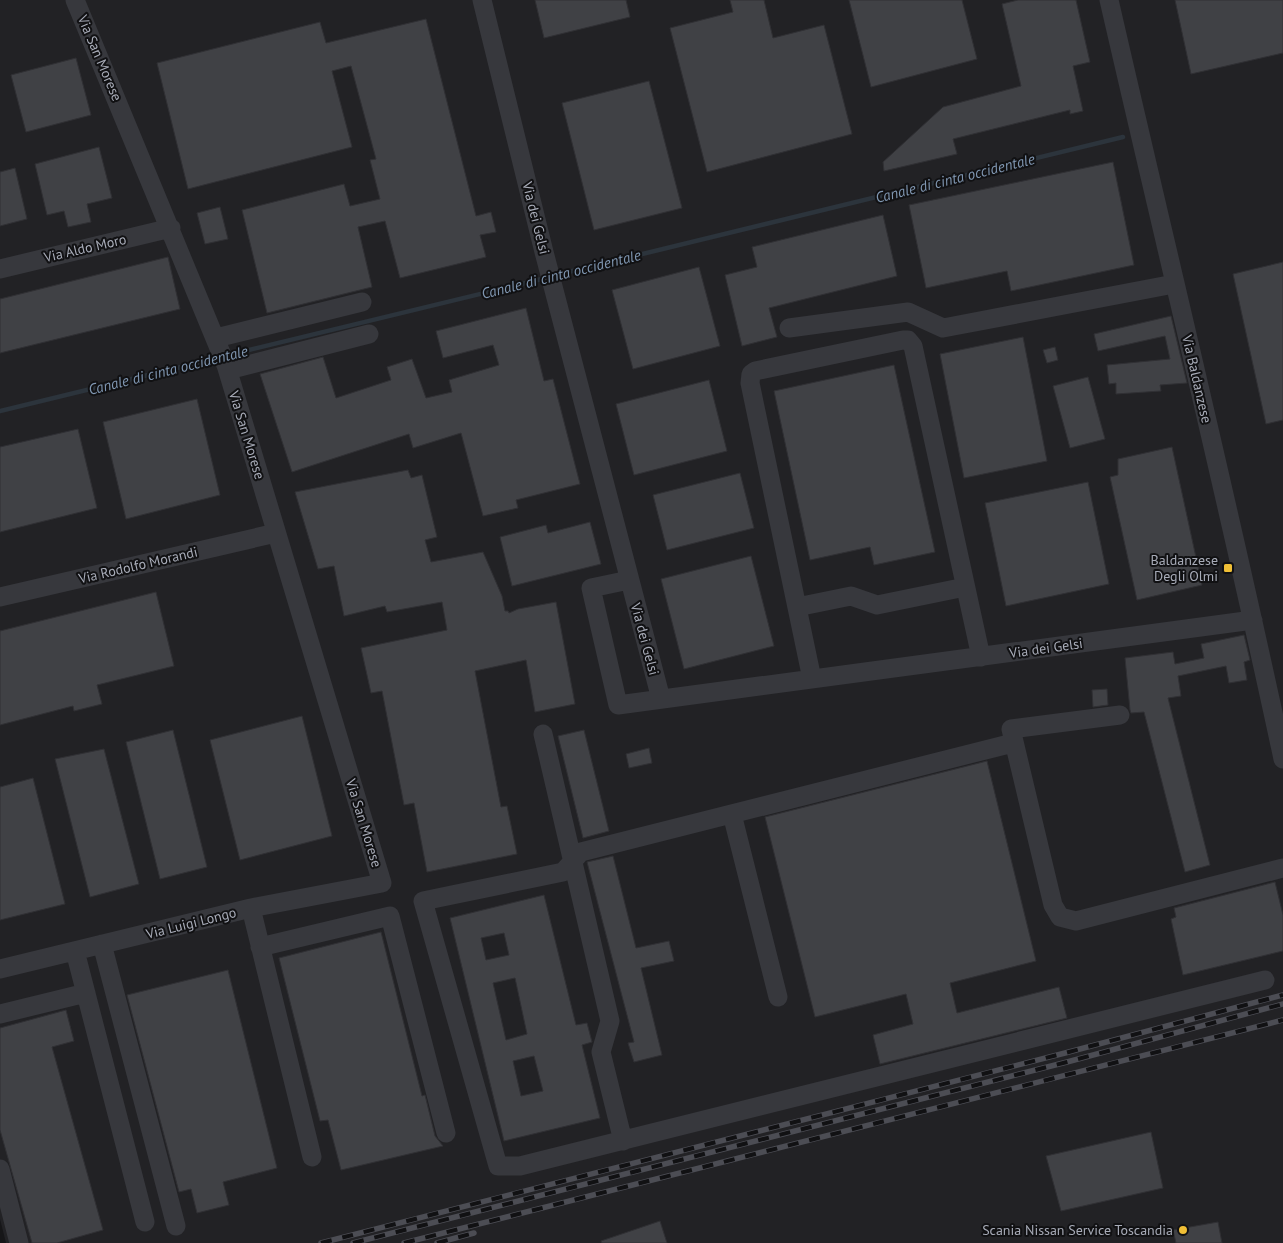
<svg xmlns="http://www.w3.org/2000/svg" width="1283" height="1243" font-family="'PT Sans',sans-serif">
  <style>
    .built { fill: #222225 }
    .lines { fill: none; stroke-linecap: round; stroke-linejoin: round }
    .stream { stroke: #2c343c; stroke-width: 4.5 }
    .building { fill: #404145; stroke: #303034; fill-rule: evenodd }
    .minor { stroke: #37383d; stroke-width: 19 }
    .rail-casing { stroke: #4c4d54; stroke-width: 5.5 }
    .rail { stroke: #111113; stroke-width: 4; stroke-dasharray: 11; stroke-linecap: butt }
    .poi-dot { fill: #f0bf36; stroke: #111113; stroke-width: 2 }
    .labels { text-anchor: middle; dominant-baseline: central; stroke-width: 4; stroke-linejoin: round; paint-order: stroke }
    .street-label { font-size: 14px; fill: #a8acb8; stroke: #111113 }
    .poi-label { font-size: 14px; fill: #a8acb8; stroke: #111113; text-anchor: end }
    .water-label { font-size: 15px; font-style: italic; fill: #8097b2; stroke: #111113 }
  </style>
  <rect width="100%" height="100%" fill="#161618"/>
  <path class="built" d="M0 0H1283V1243H6L0 1219Z"/>
  <g class="lines">
    <path class="stream" d="M556 275 1123 137
      M228 355 546 278
      M0 411 218 358"/>
  </g>
  <path class="building" d="M535 0H626L630 17 544 38Z
    M730 0H764L773 38 824 25 852 134 707 172 670 28 733 12Z
    M849 0H962L977 59 871 87Z
    M1018 0H1076L1090 62 1073 66 1083 111 1070 114V110L953 139 957 154 884 171 883 162 943 107 1021 86 1002 4Z
    M1175 0H1283V53L1191 74Z
    M426 19 476 216 491 212 496 232 480 235 486 257 400 278 385 221 358 227 372 287 267 313 242 210 344 184 350 206 380 199 370 160 376 159 351 66 332 71 352 147 188 189 157 63 320 22 326 43Z
    M76 58 91 115 26 132 11 75Z
    M649 81 682 208 594 230 562 103Z
    M99 147 112 198 87 204 91 222 68 227 64 211 47 215 35 164Z
    M1113 162 1134 265 1011 291 1007 271 926 288 909 205Z
    M15 168 27 219 0 226V172Z
    M220 207 228 239 205 244 197 213Z
    M883 215 897 276 769 308 777 337 742 346 725 275 757 267 752 247Z
    M168 257 180 309 0 353V299Z
    M1283 262V420L1266 424 1233 274Z
    M699 267 720 346 633 369 612 290Z
    M526 308 544 381 553 379 580 484 516 500 518 508 483 516 461 433 413 448 409 434 292 472 260 374 323 357 336 398 391 380 387 367 412 359 426 398 452 392 449 380 499 365 493 345 443 358 436 331Z
    M1171 316 1187 383 1160 385 1161 391 1116 394V383L1109 384 1107 365 1170 359 1165 336 1098 351 1094 334Z
    M1023 337 1047 461 964 478 940 354Z
    M1055 347 1058 360 1047 363 1043 350Z
    M894 365 935 552 874 565 870 547 810 560 774 391Z
    M1088 377 1105 439 1070 448 1053 386Z
    M709 380 727 451 634 475 616 404Z
    M197 399 220 495 126 519 103 422Z
    M78 429 97 508 0 532V447Z
    M1172 447 1202 585 1137 600 1110 477 1118 475V459Z
    M408 470 411 478 422 475 437 537 425 540 431 562 483 552 502 596 505 611H508L509 613 518 609 556 602 575 704 535 712 526 660 475 671 501 807 507 806 517 854 427 872 414 803 404 805 382 691 371 693 361 648 447 630 442 602 387 612 385 606 344 616 334 566 318 569 295 492Z
    M740 473 754 528 667 550 653 495Z
    M1088 482 1109 584 1006 606 985 503Z
    M590 522 601 564 512 586 500 537 546 525 548 533Z
    M751 556 774 646 684 669 661 579Z
    M156 592 174 666 97 685 102 704 74 711 73 706 0 725V631Z
    M1244 635 1250 660 1244 662 1247 680 1229 683 1226 666 1178 676 1181 696 1168 698 1210 865 1185 872 1144 712 1131 713 1130 710 1125 658 1173 652 1175 664 1204 658 1201 644Z
    M1107 689 1108 705 1093 707 1092 690Z
    M302 716 332 836 240 860 210 740Z
    M173 730 207 867 160 879 126 742Z
    M584 730 609 831 583 838 558 736Z
    M649 748 652 763 629 768 626 754Z
    M104 749 139 884 90 897 55 759Z
    M987 761 1036 961 950 983 957 1013 1059 987 1067 1018 880 1064 873 1035 913 1024 906 994 815 1017 765 817Z
    M33 778 65 904 0 920V787Z
    M613 856 636 948 669 941 674 961 641 968 662 1055 634 1062 628 1043 634 1042 587 862Z
    M1275 882 1283 915V951L1183 975 1171 919 1176 917 1174 908Z
    M544 895 576 1025 587 1023 592 1042 582 1045 600 1118 504 1141 450 918ZM504 933 509 955 486 960 481 938ZM515 978 527 1034 506 1040 493 983ZM534 1056 543 1091 521 1096 513 1061Z
    M381 932 422 1096 425 1095 435 1136 443 1146 341 1170 328 1120 320 1121 279 958Z
    M228 970 277 1168 223 1182 229 1205 197 1213 191 1189 179 1192 127 995Z
    M66 1010 74 1041 52 1047 103 1230 57 1243H32L0 1130V1028Z
    M1151 1132 1163 1188 1061 1211 1046 1156Z
    M660 1221 667 1243H602L601 1241Z
    M1218 1222 1222 1243H1176L1173 1230Z"/>
  <g class="lines">
    <path class="minor" d="M482 0 544 252 661 699
      M1109 0C1167 253 1229 505 1283 759
      M0 269 171 228
      M789 328 908 312 943 328 1174 284
      M216 338 362 302
      M228 370 369 334
      M629 580 591 588 618 705 1253 620
      M0 597 276 533
      M797 607 851 596 877 605 965 587
      M812 679 750 383 751 374 755 371 903 340H908L913 346 981 657
      M1120 715 1011 729 1053 905 1060 917 1076 921 1283 868
      M543 734 610 1021 601 1052 623 1141
      M1013 743 581 852 563 872 423 901 498 1166H520L1265 980
      M732 814 778 997
      M251 908 312 1157
      M102 944 176 1226
      M260 947 390 916 446 1133
      M75 951 145 1222
      M0 969 251 908 382 883 226 365 75 0
      M0 1014 86 993
      M0 1169 19 1243"/>
    <defs>
      <path id="rail" d="M321 1243 1065 1053 1283 995
        M353 1243 1067 1062 1283 1004
        M404 1243 1283 1020
        M437 1243 474 1233"/>
    </defs>
    <use href="#rail" class="rail-casing"/>
    <use href="#rail" class="rail"/>
  </g>
  <g class="poi-dot">
    <rect x="1223" y="563" width="10" height="10" rx="2.5"/>
    <circle cx="1183" cy="1230" r="5"/>
  </g>
  <g class="labels">
    <g class="street-label">
      <text transform="translate(100 58) rotate(67)">Via San Morese</text>
      <text transform="translate(536 218) rotate(76)">Via dei Gelsi</text>
      <text transform="translate(85 248) rotate(-13)">Via Aldo Moro</text>
      <text transform="translate(1197 379) rotate(77)">Via Baldanzese</text>
      <text transform="translate(247 435) rotate(73)">Via San Morese</text>
      <text transform="translate(138 565) rotate(-13)">Via Rodolfo Morandi</text>
      <text transform="translate(645 639) rotate(75)">Via dei Gelsi</text>
      <text transform="translate(1046 648) rotate(-8)">Via dei Gelsi</text>
      <text transform="translate(364 823) rotate(73)">Via San Morese</text>
      <text transform="translate(191 923) rotate(-14)">Via Luigi Longo</text>
    </g>
    <g class="poi-label">
      <text x="1218" y="560">Baldanzese<tspan x="1218" dy="16">Degli Olmi</tspan></text>
      <text x="1173" y="1230">Scania Nissan Service Toscandia</text>
    </g>
    <g class="water-label">
      <text transform="translate(955 178) rotate(-14)">Canale di cinta occidentale</text>
      <text transform="translate(561 274) rotate(-14)">Canale di cinta occidentale</text>
      <text transform="translate(168 370) rotate(-14)">Canale di cinta occidentale</text>
    </g>
  </g>
</svg>
